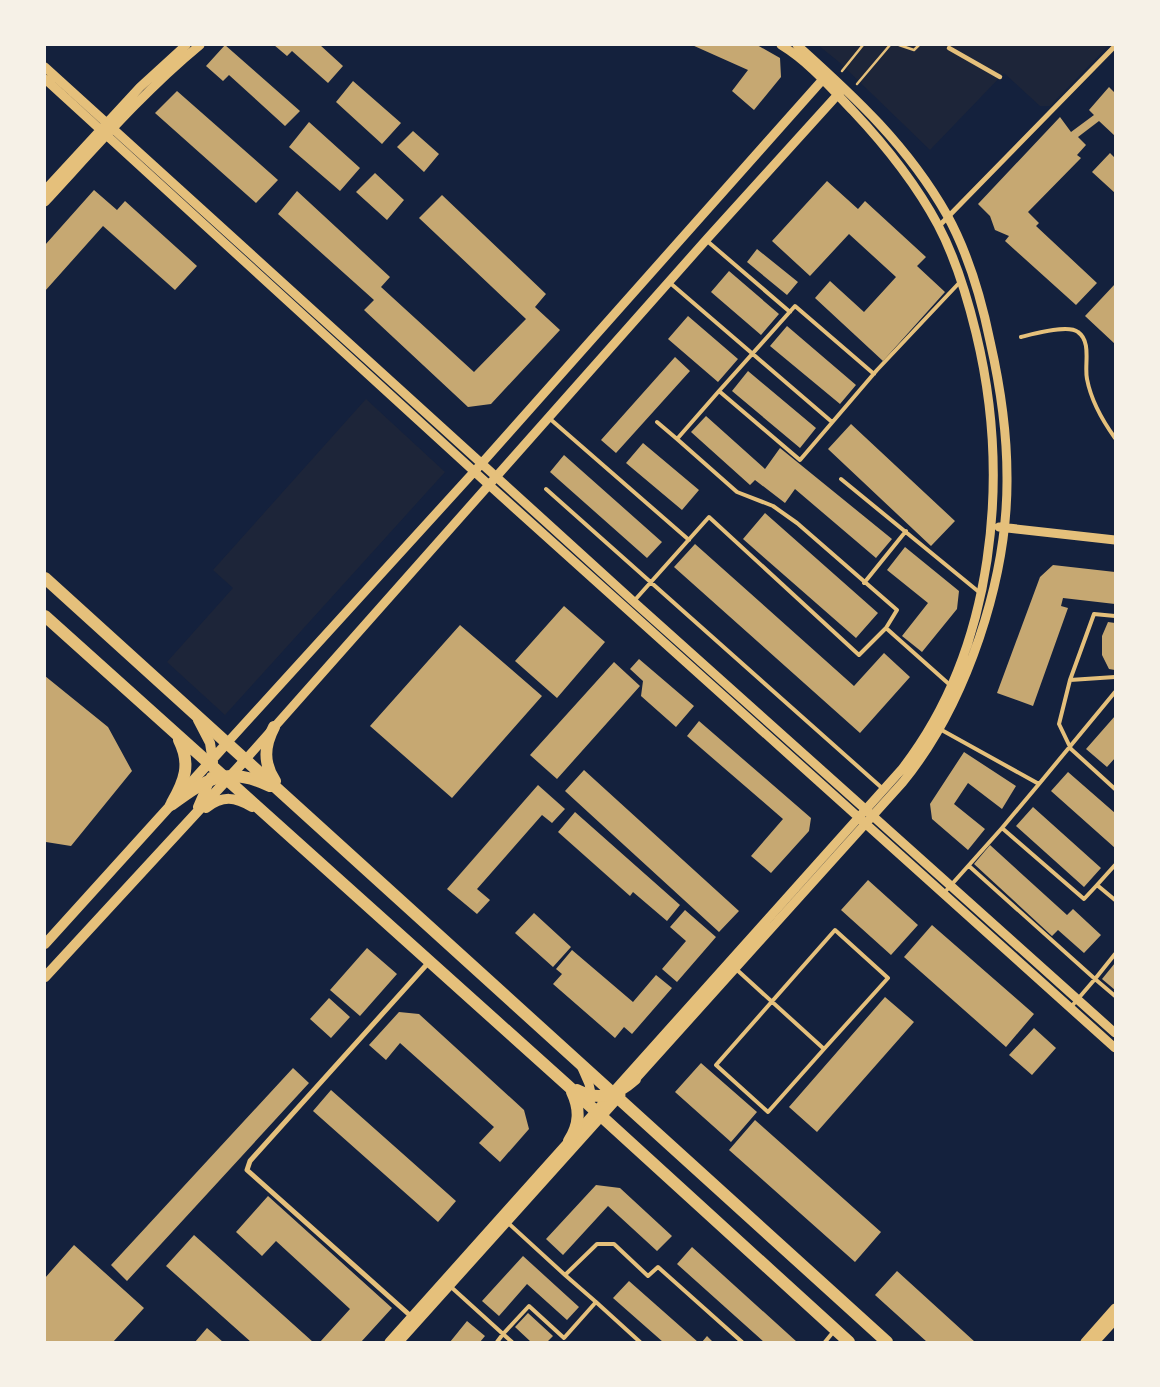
<svg xmlns="http://www.w3.org/2000/svg" width="1160" height="1387" font-family="'PT Sans',sans-serif">
  <style>
    .green { fill: #1d2539 }
    .building { fill: #c6a872 }
    .lines { fill: none; stroke-linecap: round; stroke-linejoin: round }
    .path { stroke: #e5c07b; stroke-width: 2.5 }
    .service { stroke: #e5c07b; stroke-width: 4 }
    .pedestrian { stroke: #e5c07b; stroke-width: 4.5 }
    .minor { stroke: #e5c07b; stroke-width: 5 }
    .tertiary { stroke: #e5c07b; stroke-width: 9 }
    .secondary { stroke: #e5c07b; stroke-width: 10 }
    .primary { stroke: #e5c07b; stroke-width: 12 }
  </style>
  <rect width="100%" height="100%" fill="#14213d"/>
  <path class="green" d="M818 45H1109L1050 106H1040L1004 73 930 150 839 62Z
    M366 399 445 472 225 715 167 662 233 588 213 570Z"/>
  <path class="building" d="M225 45 300 111 285 126 229 75 223 81 206 66Z
    M274 45H320L343 66 328 83 292 51 287 56Z
    M692 45H757L780 58 781 77 754 110 732 91 748 70Z
    M353 81 401 123 382 144 336 102Z
    M1109 87 1115 93V136L1099 121 1078 137 1086 145 1077 155 1081 158 1028 212 1039 223 1036 226 1097 283 1076 305 1005 241 1009 236 995 230 990 216 978 204 1060 117 1071 132 1094 115 1089 110Z
    M177 91 278 180 256 203 155 113Z
    M309 122 360 168 340 191 289 147Z
    M413 131 439 154 424 172 397 147Z
    M1110 153 1115 158V193L1092 172Z
    M375 173 404 200 387 220 356 192Z
    M827 181 858 209 865 201 926 257 917 266 945 292 883 361 815 298 830 281 864 312 896 277 849 234 810 276 772 241Z
    M94 190 117 210 125 201 197 266 175 290 103 226 45 291V245Z
    M297 191 390 277 381 287 474 372 526 319 419 218 442 195 546 294 535 307 560 330 491 404 468 407 364 310 374 300 278 214Z
    M757 249 798 282 787 295 747 262Z
    M729 271 779 314 761 335 711 292Z
    M1115 284V344L1085 316Z
    M688 316 738 359 718 382 668 339Z
    M787 326 856 385 840 404 770 346Z
    M675 357 690 371 616 453 601 440Z
    M748 371 816 428 800 448 732 391Z
    M706 416 765 469 780 448 892 539 876 558 795 489 785 503 755 480 750 485 691 432Z
    M851 424 955 521 931 546 828 449Z
    M643 443 699 490 682 510 626 463Z
    M564 455 662 542 647 558 550 472Z
    M765 513 878 613 856 638 743 539Z
    M695 544 854 686 884 653 910 677 860 733 674 567Z
    M905 547 959 591 957 609 922 652 902 636 928 603 887 570Z
    M1053 565 1115 572V604L1063 598 1061 606 1068 608 1033 706 997 693 1040 577Z
    M564 606 605 642 557 698 515 661Z
    M1108 622 1115 623V670L1109 669 1102 655V636Z
    M460 625 542 696 452 798 370 726Z
    M639 659 694 706 676 727 641 696 643 681 630 669Z
    M614 662 640 686 557 779 530 755Z
    M45 676 108 727 132 771 71 846 46 842 45 843Z
    M1115 716V758L1107 767 1086 749Z
    M699 721 811 818 809 831 771 873 751 856 783 819 687 736Z
    M964 752 1016 786 1002 809 968 783 954 804 985 829 968 850 932 819 930 804Z
    M584 770 739 911 719 932 565 791Z
    M1068 772 1115 813V848L1051 791Z
    M538 785 565 809 552 823 542 815 477 889 490 900 477 914 447 889Z
    M1033 807 1101 868 1084 887 1016 826Z
    M575 812 680 905 667 921 633 892 630 896 558 832Z
    M990 845 1067 915 1073 909 1101 935 1084 953 1058 930 1052 936 974 864Z
    M868 880 918 925 891 955 841 910Z
    M685 910 716 937 677 982 662 969 686 941 670 927Z
    M534 913 571 947 553 967 515 933Z
    M932 925 1034 1014 1006 1047 904 957Z
    M367 948 397 974 360 1016 330 990Z
    M572 950 633 1002 656 975 672 988 632 1034 624 1027 615 1038 553 984 562 974 556 969Z
    M1115 963V990L1102 979Z
    M885 997 914 1022 817 1132 789 1107Z
    M329 998 350 1017 331 1038 310 1019Z
    M399 1012 419 1014 524 1110 529 1129 500 1162 479 1143 494 1127 400 1043 386 1060 369 1045Z
    M1034 1028 1056 1048 1032 1075 1009 1055Z
    M701 1063 757 1112 731 1142 675 1092Z
    M293 1068 309 1083 127 1281 111 1265Z
    M331 1090 456 1201 438 1222 313 1111Z
    M755 1120 881 1232 855 1262 729 1150Z
    M596 1185 620 1188 672 1236 657 1251 608 1206 563 1255 546 1239Z
    M268 1196 392 1308 361 1342H320L350 1309 276 1241 262 1256 236 1232Z
    M194 1235 313 1342H251L166 1266Z
    M74 1245 144 1308 113 1342H45V1278Z
    M692 1247 797 1342H764L677 1264Z
    M523 1256 579 1307 567 1320 527 1284 499 1316 482 1301Z
    M897 1271 975 1342H927L875 1295Z
    M629 1281 698 1342H663L613 1298Z
    M528 1313 553 1336 547 1342H531L515 1327Z
    M467 1321 485 1336 480 1342H450Z
    M207 1328 223 1342H195Z
    M707 1336 713 1342H702Z"/>
  <g class="lines">
    <path class="path" d="M899 45 914 50 919 45
      M842 71 863 45
      M857 84 890 45"/>
    <path class="service" d="M706 240 790 312
      M669 282 832 422
      M1021 337C1033 334 1068 324 1078 332 1092 342 1084 365 1087 379 1091 400 1102 420 1115 438
      M719 391 795 306 874 374
      M549 418 689 540
      M657 422 677 439 719 391 800 460 877 370 960 282
      M677 439 737 492 773 506 797 523 897 610 886 628 950 685
      M841 479 979 592
      M546 489 882 788
      M864 583 906 531
      M634 601 709 517 859 655 886 628
      M1115 677 1070 680 1059 724 1071 749 1115 789
      M1070 680 1094 614 1115 616
      M938 728 1039 784 1115 692
      M1039 784 1002 828 1084 899 1097 885
      M1115 865 1097 885 1115 900
      M969 866 1095 979 1115 954
      M944 893 1002 828
      M736 969 824 1049 888 978 835 930 716 1065 768 1112 824 1049
      M1071 1007 1095 979 1115 996
      M507 1222 565 1275 597 1244H614L648 1276 658 1267 742 1342
      M450 1286 503 1334 529 1306 564 1338 596 1302 565 1275
      M596 1302 640 1342
      M497 1342 503 1334 512 1342
      M825 1342 834 1331"/>
    <path class="pedestrian" d="M949 48 1000 77"/>
    <path class="minor" d="M939 226 1115 46
      M413 1318 247 1170 250 1161 429 962"/>
    <path class="tertiary" d="M45 67 634 602 1115 1033
      M45 79 489 485 1115 1048
      M45 190 140 87 186 45
      M45 202C95 148 143 92 200 45
      M999 527 1115 540
      M227 743 482 463 825 77
      M246 759 706 240 841 91
      M582 1068 589 1084 592 1098
      M632 1083 903 782C967 703 1008 578 1007 477 1007 431 1000 385 990 341 981 297 969 255 947 215 908 146 855 97 797 45
      M389 1342 902 769C995 649 1011 477 976 333 967 296 956 259 938 225 916 184 885 145 853 111 831 88 809 62 781 45
      M399 1342 621 1095
      M1085 1342 1115 1308
      M1095 1342 1115 1320"/>
    <path class="secondary" d="M198 720 210 743 213 762
      M198 807 211 777
      M206 808C223 795 235 797 252 807
      M45 944 227 743
      M45 977 246 759"/>
    <path class="primary" d="M45 578 887 1342
      M45 616 566 1084 849 1342
      M274 727C264 746 263 763 275 781
      M172 803C185 780 191 764 179 740
      M171 805C207 779 226 765 270 786
      M577 1090C600 1102 617 1095 635 1079
      M569 1141C580 1124 580 1109 572 1092"/>
  </g>
  <rect width="1160" height="1387" fill="none" stroke="#f6f1e7" stroke-width="92"/>
</svg>
